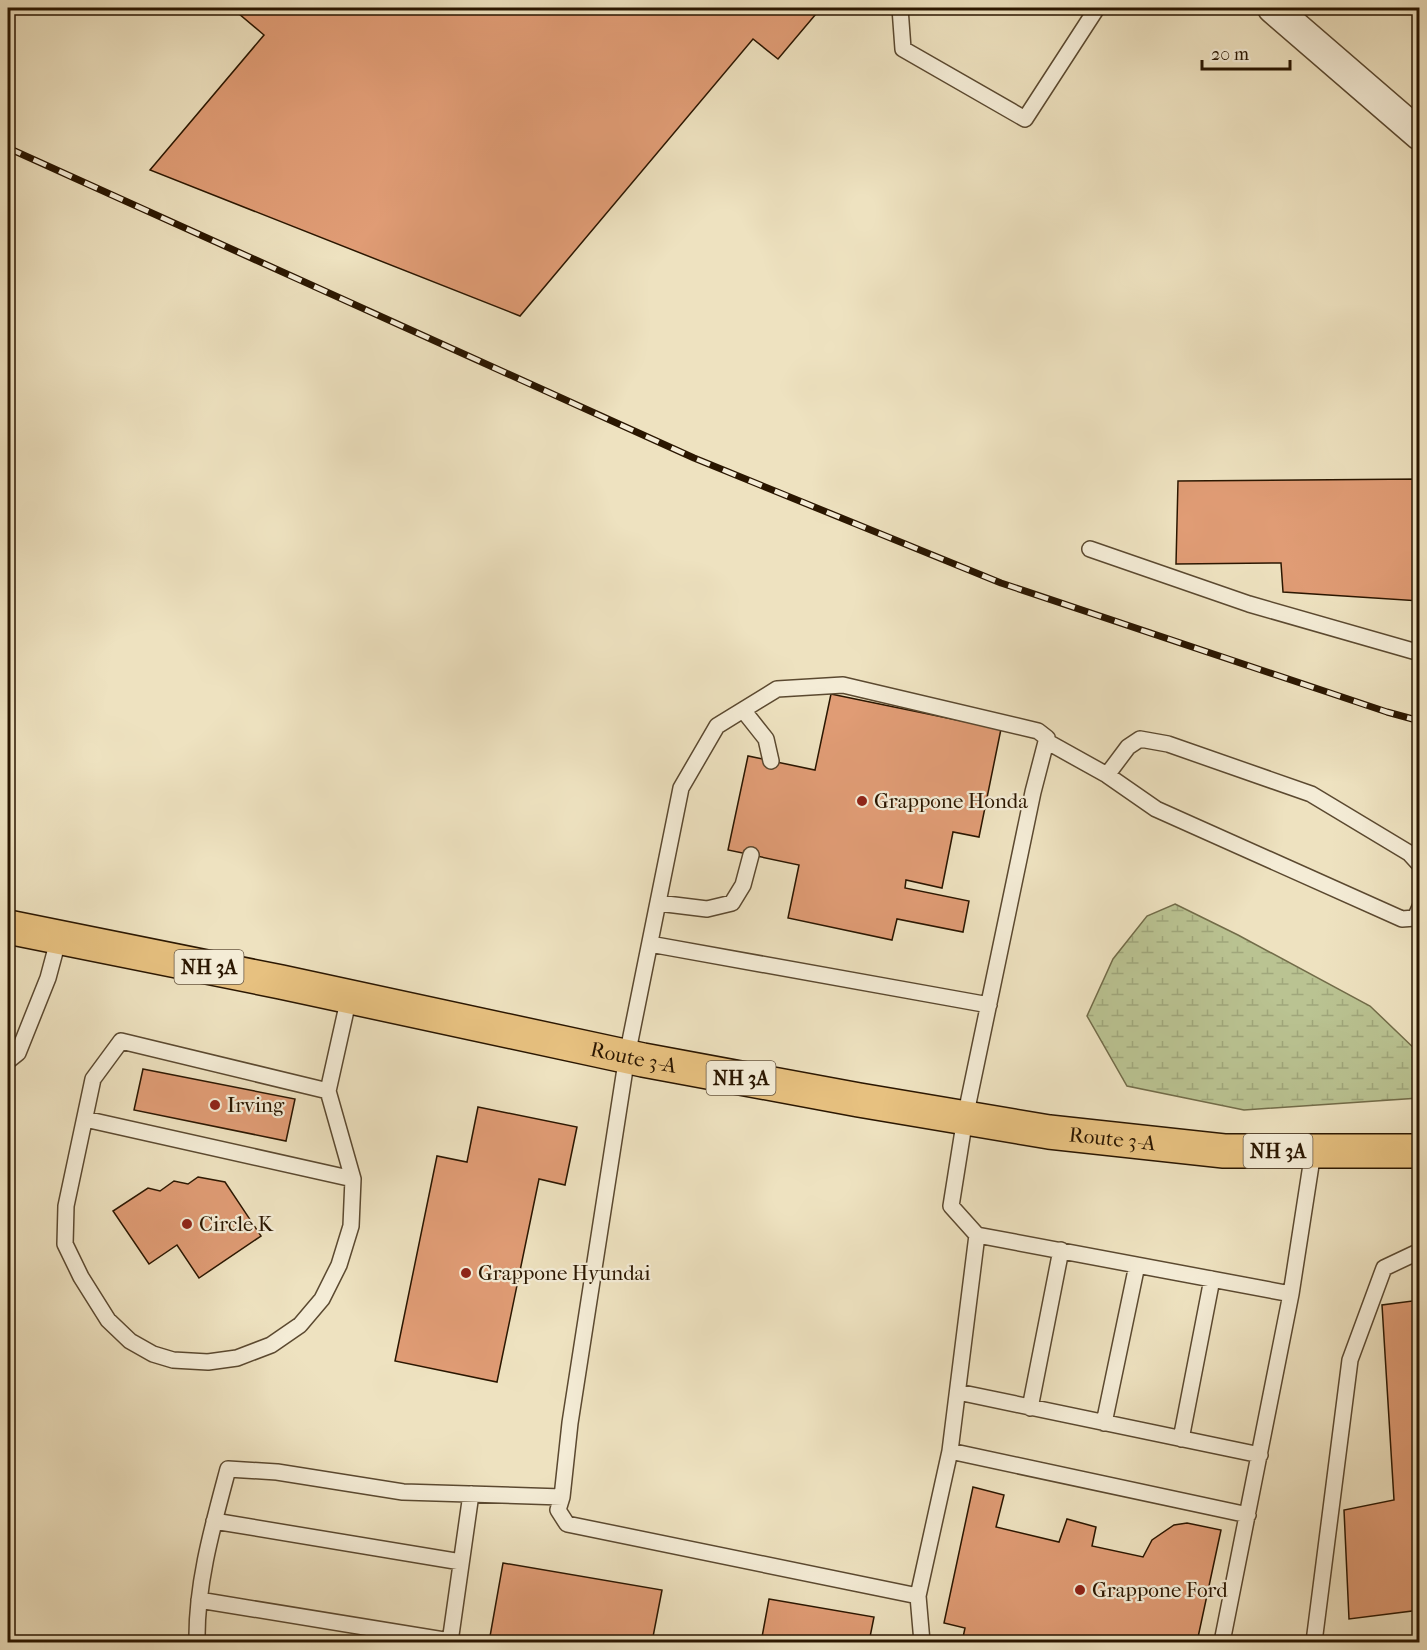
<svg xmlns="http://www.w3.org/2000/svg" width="1427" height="1650" font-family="'IM FELL French Canon',serif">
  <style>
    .wetland { fill: url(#wetland-marsh); stroke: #726c49; stroke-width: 1.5 }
    .building { fill: #e09c75; stroke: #2a1600; stroke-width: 1.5 }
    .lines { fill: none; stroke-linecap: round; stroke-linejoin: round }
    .lane-casing { stroke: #5b4930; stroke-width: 18 }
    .street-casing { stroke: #5b4930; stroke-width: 33 }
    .primary-casing { stroke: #2a1600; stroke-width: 36 }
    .lane { stroke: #f4ecd6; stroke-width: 15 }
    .street { stroke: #f4ecd6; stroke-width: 30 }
    .primary { stroke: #e7c180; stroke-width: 33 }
    .rail-casing { stroke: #2a1600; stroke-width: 7 }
    .rail { stroke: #f4ecd6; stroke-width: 4.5; stroke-dasharray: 14; stroke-linecap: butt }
    .poi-dot { fill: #8f2418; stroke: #f4ecd6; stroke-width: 2 }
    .labels { text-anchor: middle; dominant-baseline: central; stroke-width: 4.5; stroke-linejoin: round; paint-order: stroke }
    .shield { fill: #f4ecd6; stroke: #675640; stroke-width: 1.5 }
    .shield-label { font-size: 20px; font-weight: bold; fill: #2a1600 }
    .poi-label { font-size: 21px; fill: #2a1600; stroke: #f4ecd6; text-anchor: start }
    .street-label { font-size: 21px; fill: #2a1600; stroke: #f4ecd6 }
  </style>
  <defs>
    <pattern id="wetland-marsh" width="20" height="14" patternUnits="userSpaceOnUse" patternTransform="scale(1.5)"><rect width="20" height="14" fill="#bac392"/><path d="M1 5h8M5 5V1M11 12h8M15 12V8" fill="none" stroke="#a0a77c"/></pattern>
  </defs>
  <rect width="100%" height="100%" fill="#eee2c0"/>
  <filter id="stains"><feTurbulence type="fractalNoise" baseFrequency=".00333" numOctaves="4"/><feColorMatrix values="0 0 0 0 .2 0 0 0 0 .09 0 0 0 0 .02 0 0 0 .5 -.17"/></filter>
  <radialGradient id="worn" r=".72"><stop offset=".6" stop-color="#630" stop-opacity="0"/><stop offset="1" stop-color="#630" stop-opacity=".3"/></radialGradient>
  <path class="wetland" d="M1175 904 1238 935 1370 1006 1419 1053V1098L1244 1110 1127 1086 1087 1016 1113 959 1147 916Z"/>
  <path class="building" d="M232 8H821L778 59 753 39 520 316 150 170 264 35Z
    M1420 479V601L1283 592 1281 563 1176 564 1178 481Z
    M831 694 1001 729 979 837 953 832 942 888 906 880 905 888 969 901 963 932 897 919 892 940 788 918 799 865 728 850 748 756 815 770Z
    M143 1069 295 1099 286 1141 134 1110Z
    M478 1107 577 1127 565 1185 539 1179 497 1382 395 1361 437 1156 467 1162Z
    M198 1177 225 1182 261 1236 199 1278 177 1245 149 1264 113 1211 148 1188 160 1191 174 1181 188 1184Z
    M1420 1300V1610L1349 1619 1344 1510 1394 1500 1382 1305Z
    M973 1487 1004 1495 996 1527 1059 1542 1067 1519 1096 1527 1092 1546 1143 1557 1152 1540 1174 1525 1187 1523 1221 1530 1197 1642H962L965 1628 944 1623Z
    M503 1563 662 1590 652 1642H489Z
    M769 1599 874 1617 869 1642H768L762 1637Z"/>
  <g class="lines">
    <defs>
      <path id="lane" d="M900 8 903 49 1025 119 1097 8
        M1090 549 1249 604 1420 653
        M743 710 766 739 771 761
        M1046 741 1107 775 1156 809 1402 919 1415 918 1420 907
        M1107 775 1128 747 1140 739 1168 744 1311 794 1409 853 1420 865
        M658 903 707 909 732 903 743 885 751 855
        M650 944 989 1005
        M8 1061 18 1053 48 978 59 937
        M328 1091 353 1179 351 1226 339 1265 322 1299 300 1325 271 1345 237 1358 208 1362 173 1360 153 1354 130 1341 108 1320 81 1277 65 1244 66 1206 93 1079 121 1041 328 1091 349 997
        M85 1119 353 1179
        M977 1235 1291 1294
        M958 1392 1260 1455
        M1030 1408 1061 1250
        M1104 1423 1137 1265
        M1181 1439 1212 1279
        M950 1451 918 1596 567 1524 558 1510 562 1497 570 1423 627 1056 681 788 717 726 777 689 843 685 1038 731 1047 738 1033 792 965 1118 951 1206 977 1235 950 1451 1248 1515
        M214 1521 461 1562
        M918 1596 922 1642
        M199 1600 450 1641
        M197 1642C196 1584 213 1525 228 1469L277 1472 403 1492 562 1497
        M450 1642 471 1494
        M1222 1642 1291 1294 1313 1152
        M1314 1642 1350 1360 1384 1268 1420 1251"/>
      <path id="street" d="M1273 8 1420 135"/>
      <g id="primary">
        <path id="s1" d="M8 927 281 982 643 1060 859 1100 1049 1132 1224 1151H1420"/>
      </g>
    </defs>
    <use href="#lane" class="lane-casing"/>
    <use href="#street" class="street-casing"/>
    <use href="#primary" class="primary-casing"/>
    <use href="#lane" class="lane"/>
    <use href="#street" class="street"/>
    <use href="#primary" class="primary"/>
    <defs>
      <path id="rail" d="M8 148 694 458 1001 583 1387 712 1420 721"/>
    </defs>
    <use href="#rail" class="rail-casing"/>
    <use href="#rail" class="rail"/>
  </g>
  <g class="poi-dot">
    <circle cx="862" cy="801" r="6"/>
    <circle cx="215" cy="1105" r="6"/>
    <circle cx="187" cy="1224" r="6"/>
    <circle cx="466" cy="1273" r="6"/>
    <circle cx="1080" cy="1590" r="6"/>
  </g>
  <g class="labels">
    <g class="shield">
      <rect x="174.5" y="950" width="69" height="34" rx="4.5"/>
      <rect x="706.5" y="1061" width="69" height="34" rx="4.5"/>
      <rect x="1243.5" y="1134" width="69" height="34" rx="4.5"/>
    </g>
    <g class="shield-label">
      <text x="209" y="967">NH 3A</text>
      <text x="741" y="1078">NH 3A</text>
      <text x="1278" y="1151">NH 3A</text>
    </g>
    <g class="poi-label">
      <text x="874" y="801">Grappone Honda</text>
      <text x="227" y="1105">Irving</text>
      <text x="199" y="1224">Circle K</text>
      <text x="478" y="1273">Grappone Hyundai</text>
      <text x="1092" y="1590">Grappone Ford</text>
    </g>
    <g class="street-label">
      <text stroke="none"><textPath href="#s1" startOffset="639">Route 3-A</textPath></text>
      <text stroke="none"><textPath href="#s1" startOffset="1125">Route 3-A</textPath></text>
    </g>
  </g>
  <rect width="1427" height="1650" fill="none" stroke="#eee2c0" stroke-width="30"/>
  <rect x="9" y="9" width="1409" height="1632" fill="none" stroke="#2a1600" stroke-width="3"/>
  <rect x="15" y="15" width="1397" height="1620" fill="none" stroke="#2a1600" stroke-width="1.5"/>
  <path d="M1202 60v9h88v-9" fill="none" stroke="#2a1600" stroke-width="3"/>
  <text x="1211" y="60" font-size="18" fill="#2a1600" stroke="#f4ecd6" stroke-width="4.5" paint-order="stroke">20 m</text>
  <rect width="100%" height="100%" filter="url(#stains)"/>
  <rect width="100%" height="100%" fill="url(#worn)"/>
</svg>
